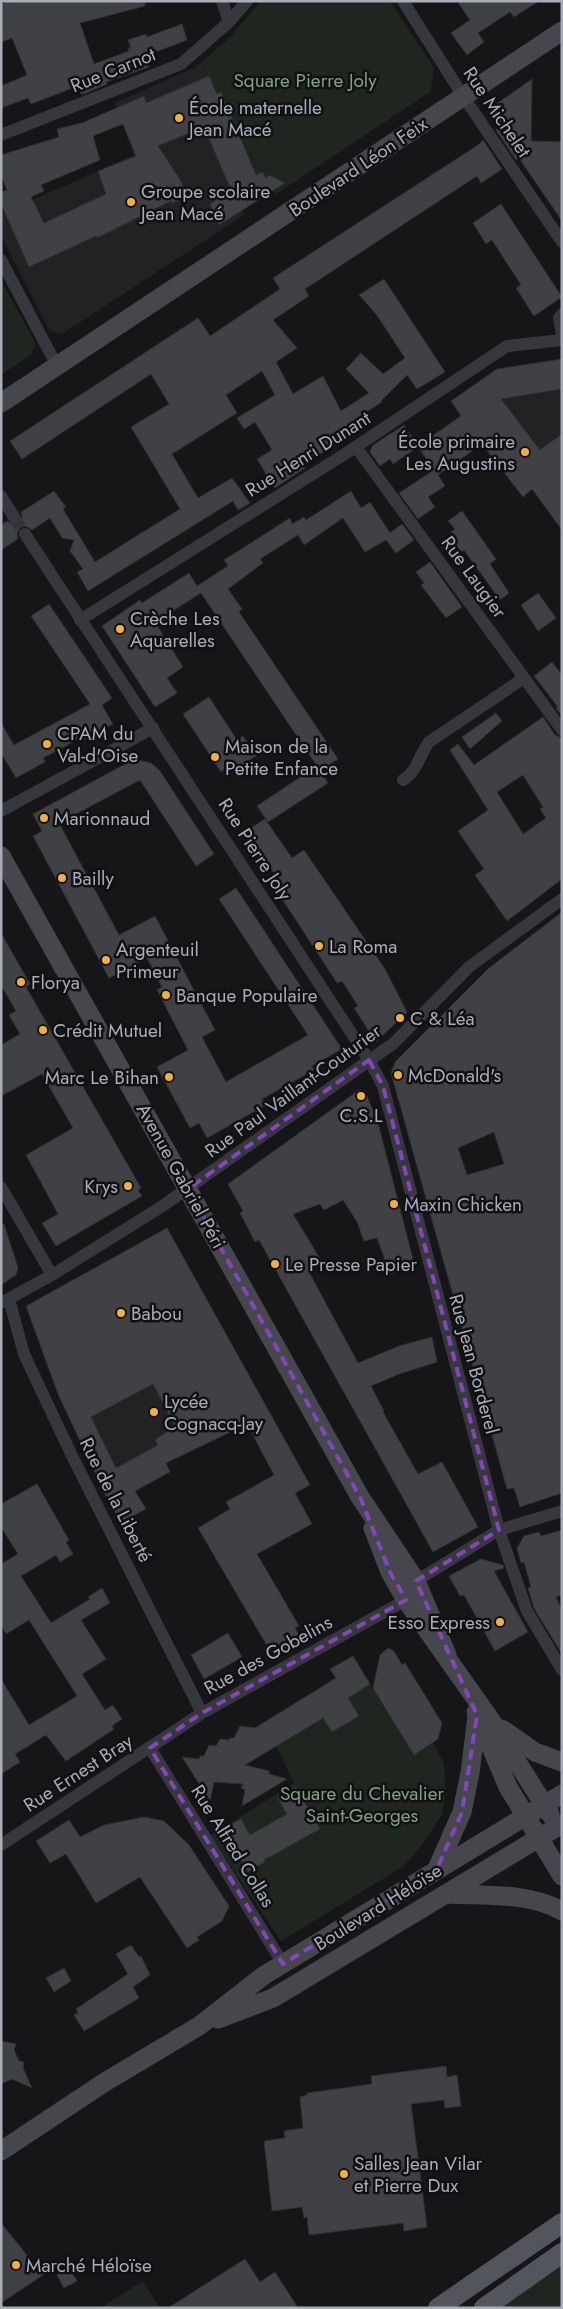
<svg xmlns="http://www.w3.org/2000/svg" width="563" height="2309" font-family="Jost,sans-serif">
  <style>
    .built { fill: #222225 }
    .green { fill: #1e261f }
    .building { fill: #404145; stroke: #303034; fill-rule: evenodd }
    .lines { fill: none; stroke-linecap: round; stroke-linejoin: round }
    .street-tunnel { stroke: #333438; stroke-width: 12; stroke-dasharray: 12 6; stroke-linecap: butt }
    .street { stroke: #37383d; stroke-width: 12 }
    .secondary { stroke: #45474d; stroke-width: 19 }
    .primary { stroke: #53555c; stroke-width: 20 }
    .marked { fill: none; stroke: #8446be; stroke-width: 4; stroke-dasharray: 10 6; stroke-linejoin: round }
    .poi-dot { fill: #f2b134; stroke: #111113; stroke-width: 2 }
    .labels { text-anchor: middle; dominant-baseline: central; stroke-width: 5; stroke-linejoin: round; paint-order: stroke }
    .street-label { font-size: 19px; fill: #a8adb8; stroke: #111113 }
    .park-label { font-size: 19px; fill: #7fa381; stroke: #111113 }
    .poi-label { font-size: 19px; fill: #a8adb8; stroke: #111113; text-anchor: start }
  </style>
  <rect width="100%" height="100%" fill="#161618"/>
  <path class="built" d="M202 62 217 94 221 92 244 143 262 172 228 192 244 215 62 334 50 331 1 236V214L134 155 115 103 196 67Z
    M562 359V530L532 489 523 497 460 415 497 369Z
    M198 1332 247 1424 154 1469 107 1498 58 1394Z"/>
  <path class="green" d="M261 1H390L434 68 430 92 276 194 244 143 221 92 217 94 202 62 230 37Z
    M1 280 35 342 32 354 1 375Z
    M370 1684 414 1754 433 1742 444 1764 446 1794 441 1816 425 1841 404 1866 281 1941 210 1836 294 1783 276 1746 323 1718 332 1732 359 1716 348 1698Z
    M562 2265V2308H498Z
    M143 2281 160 2308H100Z"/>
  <path class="building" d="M11 1H145V6L80 23 94 64 129 51 128 48H131L128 40 146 34 147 37 182 24 187 40 145 56 149 67 106 82 107 84 84 94H81L78 86 31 104 28 98 1 108V86L27 75 12 38 1 42V4Z
    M457 1H539L514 17 510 12 478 33 484 42 467 55 451 33 470 20Z
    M209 76 217 94 221 92 256 175 262 172 266 178 270 175 285 183 219 225 210 204 231 190 204 127 158 146 181 181 187 198 172 203 171 201 97 238 96 236 29 267 1 204V192L7 190 1 175V155L59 137 57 129 82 123 144 96 146 103ZM123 124 136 156 98 171 106 194 44 223 31 197 44 191 41 185 100 160 93 136Z
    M532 79 531 141 562 142V221L519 158 516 160 496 130 499 128 490 115 492 107Z
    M483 140 502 169 481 183 477 176 413 218 305 289 309 296 273 320 297 348 276 362 293 394 323 376 341 411 369 393 346 369 361 353 383 374 405 358 376 314 359 295 384 279 445 372 417 389 407 375 381 401 382 402 348 424 353 433 303 465 305 468 275 488 257 459 272 450 255 422 244 429 237 418 275 395 262 371 226 395 237 413 172 454 198 498 232 478 250 503 238 510 233 501 88 591 77 572 83 569 70 551 74 540 62 538 50 518 32 530 25 526 20 528 17 534 18 539 1 550V525L7 521 14 525 19 524 22 517 21 512 54 491 66 507 63 509 95 562 180 509 131 427 169 404 151 374 22 459 10 441 198 318 210 336 280 289 273 278 478 145Z
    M501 204 562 297 534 316 516 288 521 285 492 240 486 244 473 223Z
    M562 359V389L501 399 540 450 562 434V530L532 489 523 497 482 444 438 475 445 486 428 497 435 507 418 519 399 493 434 470 418 447 393 464 390 459 380 466 370 452 372 446 404 425 418 446 461 416 451 401 497 369Z
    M351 491 361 508 370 502 390 533 402 524 414 540 396 553 386 540 365 552 343 518 304 545 298 535 260 559 263 563 228 589 242 609 239 612 338 759 320 771 328 783 268 822 257 806 317 766 201 593 155 622 183 667 167 678 177 693 155 707 102 626 140 600 142 603 189 573 197 586 228 566 224 560 290 518 292 524 304 517 306 520Z
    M462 511 496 559 490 564 509 593 500 600 464 550 451 559 441 546 454 538 450 533 455 529 448 521Z
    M430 562 462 607 446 618 421 585 424 583 416 572Z
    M538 593 556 618 538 631 521 605Z
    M49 604 112 698 102 705 113 724 84 740 82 737 43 758 45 762 16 778 1 753V723L14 745 90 704 31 616Z
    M552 662 562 675V716L556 708 558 707 534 676Z
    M209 697 237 740 243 736 256 756 235 769 232 765 221 772 183 714Z
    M496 713 502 721 470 749 462 737Z
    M543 717 555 735 562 738V879L507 921 475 875 484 869 458 831 488 810 450 750 458 744 474 765ZM523 775 543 807 540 809 546 818 523 834 497 792Z
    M138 760 151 763 160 771 214 854 196 866 140 780 59 823 119 935 155 916 215 1030 202 1037 226 1082 308 1035 219 899 236 888 342 1049 312 1066 314 1070 262 1099 266 1105 207 1138 199 1123 190 1128 157 1067 188 1050 157 990 162 987 147 958 109 978 33 836 42 831 33 814 127 763Z
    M265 819 292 858 304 850 385 969 407 1012 376 1042 354 1008 358 1006 342 981 337 983 273 885 279 881 246 831Z
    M562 912V1493L520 1507 514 1488 507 1489 391 1073 395 1062 489 968ZM494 1132 504 1164 467 1175 458 1148Z
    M1 933 30 984 26 987 141 1188 138 1190 142 1196 56 1246 42 1223 58 1214 26 1155 73 1128 42 1074 1 1096V1045L20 1034 9 1015 16 1011 1 985Z
    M359 1090 365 1091 378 1123 415 1267 390 1274 377 1238 364 1241 357 1222 343 1200 324 1210 320 1204 293 1214 322 1262 308 1270 358 1363 399 1346 432 1337 437 1362 399 1374 371 1386 384 1411 383 1412 418 1474 442 1462 478 1527 433 1552 259 1240 255 1242 240 1213 243 1211 228 1184Z
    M1 1224H4L18 1268 16 1275 1 1285Z
    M167 1228 310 1485 295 1493 312 1524 257 1554 299 1626 295 1628 303 1642 277 1657 269 1643 266 1644 198 1528 230 1509 226 1502 274 1475 247 1424 166 1463 170 1472 135 1491 146 1509 121 1522 106 1496 58 1394 26 1306ZM153 1384 175 1426 155 1440 158 1445 116 1468 91 1417Z
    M37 1484 69 1540 66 1542 73 1554 60 1562 56 1555 21 1576 51 1623 90 1599 88 1597 102 1588 110 1603 81 1620 106 1659 82 1674 105 1710 113 1705 122 1719 112 1726 114 1729 66 1761 46 1735 15 1754 20 1762 1 1774V1679L29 1725 77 1696 29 1620 6 1634 1 1625V1564L18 1554 1 1527V1504Z
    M562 1530V1595L556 1597 562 1610V1654L534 1608 528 1588 531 1587 524 1562 521 1563 517 1548 524 1536 539 1532 541 1536Z
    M481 1559 503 1565 504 1568 494 1571 528 1632 495 1651 464 1595 460 1596 449 1576Z
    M228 1633 242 1657 204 1679 191 1655Z
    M388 1648 394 1651 402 1665 405 1663 442 1723 438 1739 414 1755 373 1688 380 1655Z
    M353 1656 370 1684 348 1698 359 1716 332 1732 323 1718 245 1765 269 1771V1774L287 1779 242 1806 245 1789 241 1788 243 1784 214 1782 210 1801 182 1757 199 1759 200 1756H204L209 1745 216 1746 220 1739 229 1740 230 1738H234L240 1726 255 1728 336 1678 330 1669Z
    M296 1787 320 1829 264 1860 265 1862 248 1872 223 1829 241 1819 250 1835 287 1814 277 1797Z
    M144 1817 164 1821 189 1845 229 1906 222 1921 197 1937 199 1940 187 1948 140 1877 96 1903 66 1854 50 1863 36 1841 69 1820 80 1837 104 1825Z
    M131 1945 139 1957 141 1956 150 1975 133 1987 139 1998 84 2031 74 2015 78 2013 76 2009 128 1974 116 1954Z
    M64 1968 71 1981 54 1992 46 1978Z
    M1 2041 16 2044 14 2050 19 2061 24 2062 23 2068 32 2088 12 2079 1 2084Z
    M446 2066 447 2077 457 2075 461 2106 445 2108 444 2100 411 2104 427 2227 404 2231 403 2223 309 2235 307 2217 304 2218 302 2207 272 2211 264 2141 285 2138 284 2131 303 2128 300 2097 307 2095V2093L372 2084 371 2076Z
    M1 2223 43 2275 1 2303Z
    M245 2259 260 2282 275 2272 298 2308H168Z
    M69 2268 77 2281 64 2288 57 2275Z"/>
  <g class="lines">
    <path class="street-tunnel" d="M14 517 25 534"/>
    <path class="street" d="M222 1 229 22
      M403 1 463 96 562 242
      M1 135 181 64 229 22 247 1
      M1 260 57 366
      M562 314 559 318 562 334
      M356 447 562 730
      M1 496 14 517
      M25 534 369 1060 383 1086 499 1530 527 1611 562 1670
      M80 620 345 454 507 346 562 340
      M403 780C418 771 419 755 429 742L524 678
      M1 811 153 728
      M1 1187 52 1275
      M9 1299 24 1354 73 1458 202 1713
      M1 1303 52 1275 161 1207 394 1043 469 967 562 899
      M416 1581 499 1530 562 1511
      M150 1748 283 1964
      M1 1845 202 1713 406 1600"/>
    <path class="secondary" d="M1 403 562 31
      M1 856 360 1497 416 1581 447 1655
      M373 1528 390 1572 406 1600 490 1719 550 1814
      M476 1712 508 1787 562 1876
      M502 1729 535 1752 562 1762
      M436 1871 462 1812 470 1773 477 1716
      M447 1894C485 1896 527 1892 562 1911
      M218 2019 273 1998 562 1824
      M1 2151 105 2082 199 2026 263 1976 562 1794"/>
    <path class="primary" d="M438 2308 562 2223
      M484 2308 562 2253"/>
  </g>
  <path class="marked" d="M369 1060 383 1086 499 1530 416 1581 477 1715 462 1812 436 1871 283 1964 150 1748 202 1713 406 1600 390 1572 360 1497 188 1189Z"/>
  <g class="poi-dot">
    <circle cx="179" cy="118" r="5"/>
    <circle cx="131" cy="202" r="5"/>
    <circle cx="525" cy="452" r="5"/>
    <circle cx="120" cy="629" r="5"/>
    <circle cx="47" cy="744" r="5"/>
    <circle cx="215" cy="757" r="5"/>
    <circle cx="44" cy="818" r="5"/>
    <circle cx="62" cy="878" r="5"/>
    <circle cx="319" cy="946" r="5"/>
    <circle cx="106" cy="960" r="5"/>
    <circle cx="21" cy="982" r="5"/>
    <circle cx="166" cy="995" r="5"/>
    <circle cx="400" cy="1018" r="5"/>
    <circle cx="43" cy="1030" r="5"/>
    <circle cx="398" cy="1075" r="5"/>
    <circle cx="169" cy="1077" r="5"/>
    <circle cx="361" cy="1096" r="5"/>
    <circle cx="128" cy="1186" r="5"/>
    <circle cx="394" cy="1204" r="5"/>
    <circle cx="275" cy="1264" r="5"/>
    <circle cx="121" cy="1313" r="5"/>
    <circle cx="154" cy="1412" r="5"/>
    <circle cx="500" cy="1622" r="5"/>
    <circle cx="344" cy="2174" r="5"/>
    <circle cx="16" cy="2265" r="5"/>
  </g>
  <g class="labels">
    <g class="street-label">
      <text transform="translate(113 70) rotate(-22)">Rue Carnot</text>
      <text transform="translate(497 112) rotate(56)">Rue Michelet</text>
      <text transform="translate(358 167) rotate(-34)">Boulevard Léon Feix</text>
      <text transform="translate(308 454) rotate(-32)">Rue Henri Dunant</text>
      <text transform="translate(474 577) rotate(54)">Rue Laugier</text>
      <text transform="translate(255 849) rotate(57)">Rue Pierre Joly</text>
      <text transform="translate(293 1091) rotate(-36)">Rue Paul Vaillant-Couturier</text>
      <text transform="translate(181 1176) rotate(61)">Avenue Gabriel Péri</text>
      <text transform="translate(474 1364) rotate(75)">Rue Jean Borderel</text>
      <text transform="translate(116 1500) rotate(63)">Rue de la Liberté</text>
      <text transform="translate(268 1655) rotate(-29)">Rue des Gobelins</text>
      <text transform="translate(78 1773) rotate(-33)">Rue Ernest Bray</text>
      <text transform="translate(233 1846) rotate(58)">Rue Alfred Collas</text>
      <text transform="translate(378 1907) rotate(-32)">Boulevard Héloïse</text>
    </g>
    <g class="park-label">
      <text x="305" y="80">Square Pierre Joly</text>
      <text x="362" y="1793">Square du Chevalier<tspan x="362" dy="22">Saint-Georges</tspan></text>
    </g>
    <g class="poi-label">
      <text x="189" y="107">École maternelle<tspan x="189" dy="22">Jean Macé</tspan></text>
      <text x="141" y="191">Groupe scolaire<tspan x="141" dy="22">Jean Macé</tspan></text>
      <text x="515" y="441" text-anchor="end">École primaire<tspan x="515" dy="22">Les Augustins</tspan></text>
      <text x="130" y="618">Crèche Les<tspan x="130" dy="22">Aquarelles</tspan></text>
      <text x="57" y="733">CPAM du<tspan x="57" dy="22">Val-d'Oise</tspan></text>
      <text x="225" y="746">Maison de la<tspan x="225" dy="22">Petite Enfance</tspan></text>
      <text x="54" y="818">Marionnaud</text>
      <text x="72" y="878">Bailly</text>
      <text x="329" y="946">La Roma</text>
      <text x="116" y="949">Argenteuil<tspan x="116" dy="22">Primeur</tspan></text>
      <text x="31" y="982">Florya</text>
      <text x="176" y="995">Banque Populaire</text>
      <text x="410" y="1018">C &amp; Léa</text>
      <text x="53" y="1030">Crédit Mutuel</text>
      <text x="408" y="1075">McDonald's</text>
      <text x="159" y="1077" text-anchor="end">Marc Le Bihan</text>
      <text x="361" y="1115" text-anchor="middle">C.S.L</text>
      <text x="118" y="1186" text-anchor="end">Krys</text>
      <text x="404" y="1204">Maxin Chicken</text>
      <text x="285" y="1264">Le Presse Papier</text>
      <text x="131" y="1313">Babou</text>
      <text x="164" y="1401">Lycée<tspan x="164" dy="22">Cognacq-Jay</tspan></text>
      <text x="490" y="1622" text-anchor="end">Esso Express</text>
      <text x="354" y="2163">Salles Jean Vilar<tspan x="354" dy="22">et Pierre Dux</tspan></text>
      <text x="26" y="2265">Marché Héloïse</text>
    </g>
  </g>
  <rect width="563" height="2309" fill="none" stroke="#a8adb8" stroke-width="5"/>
</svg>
